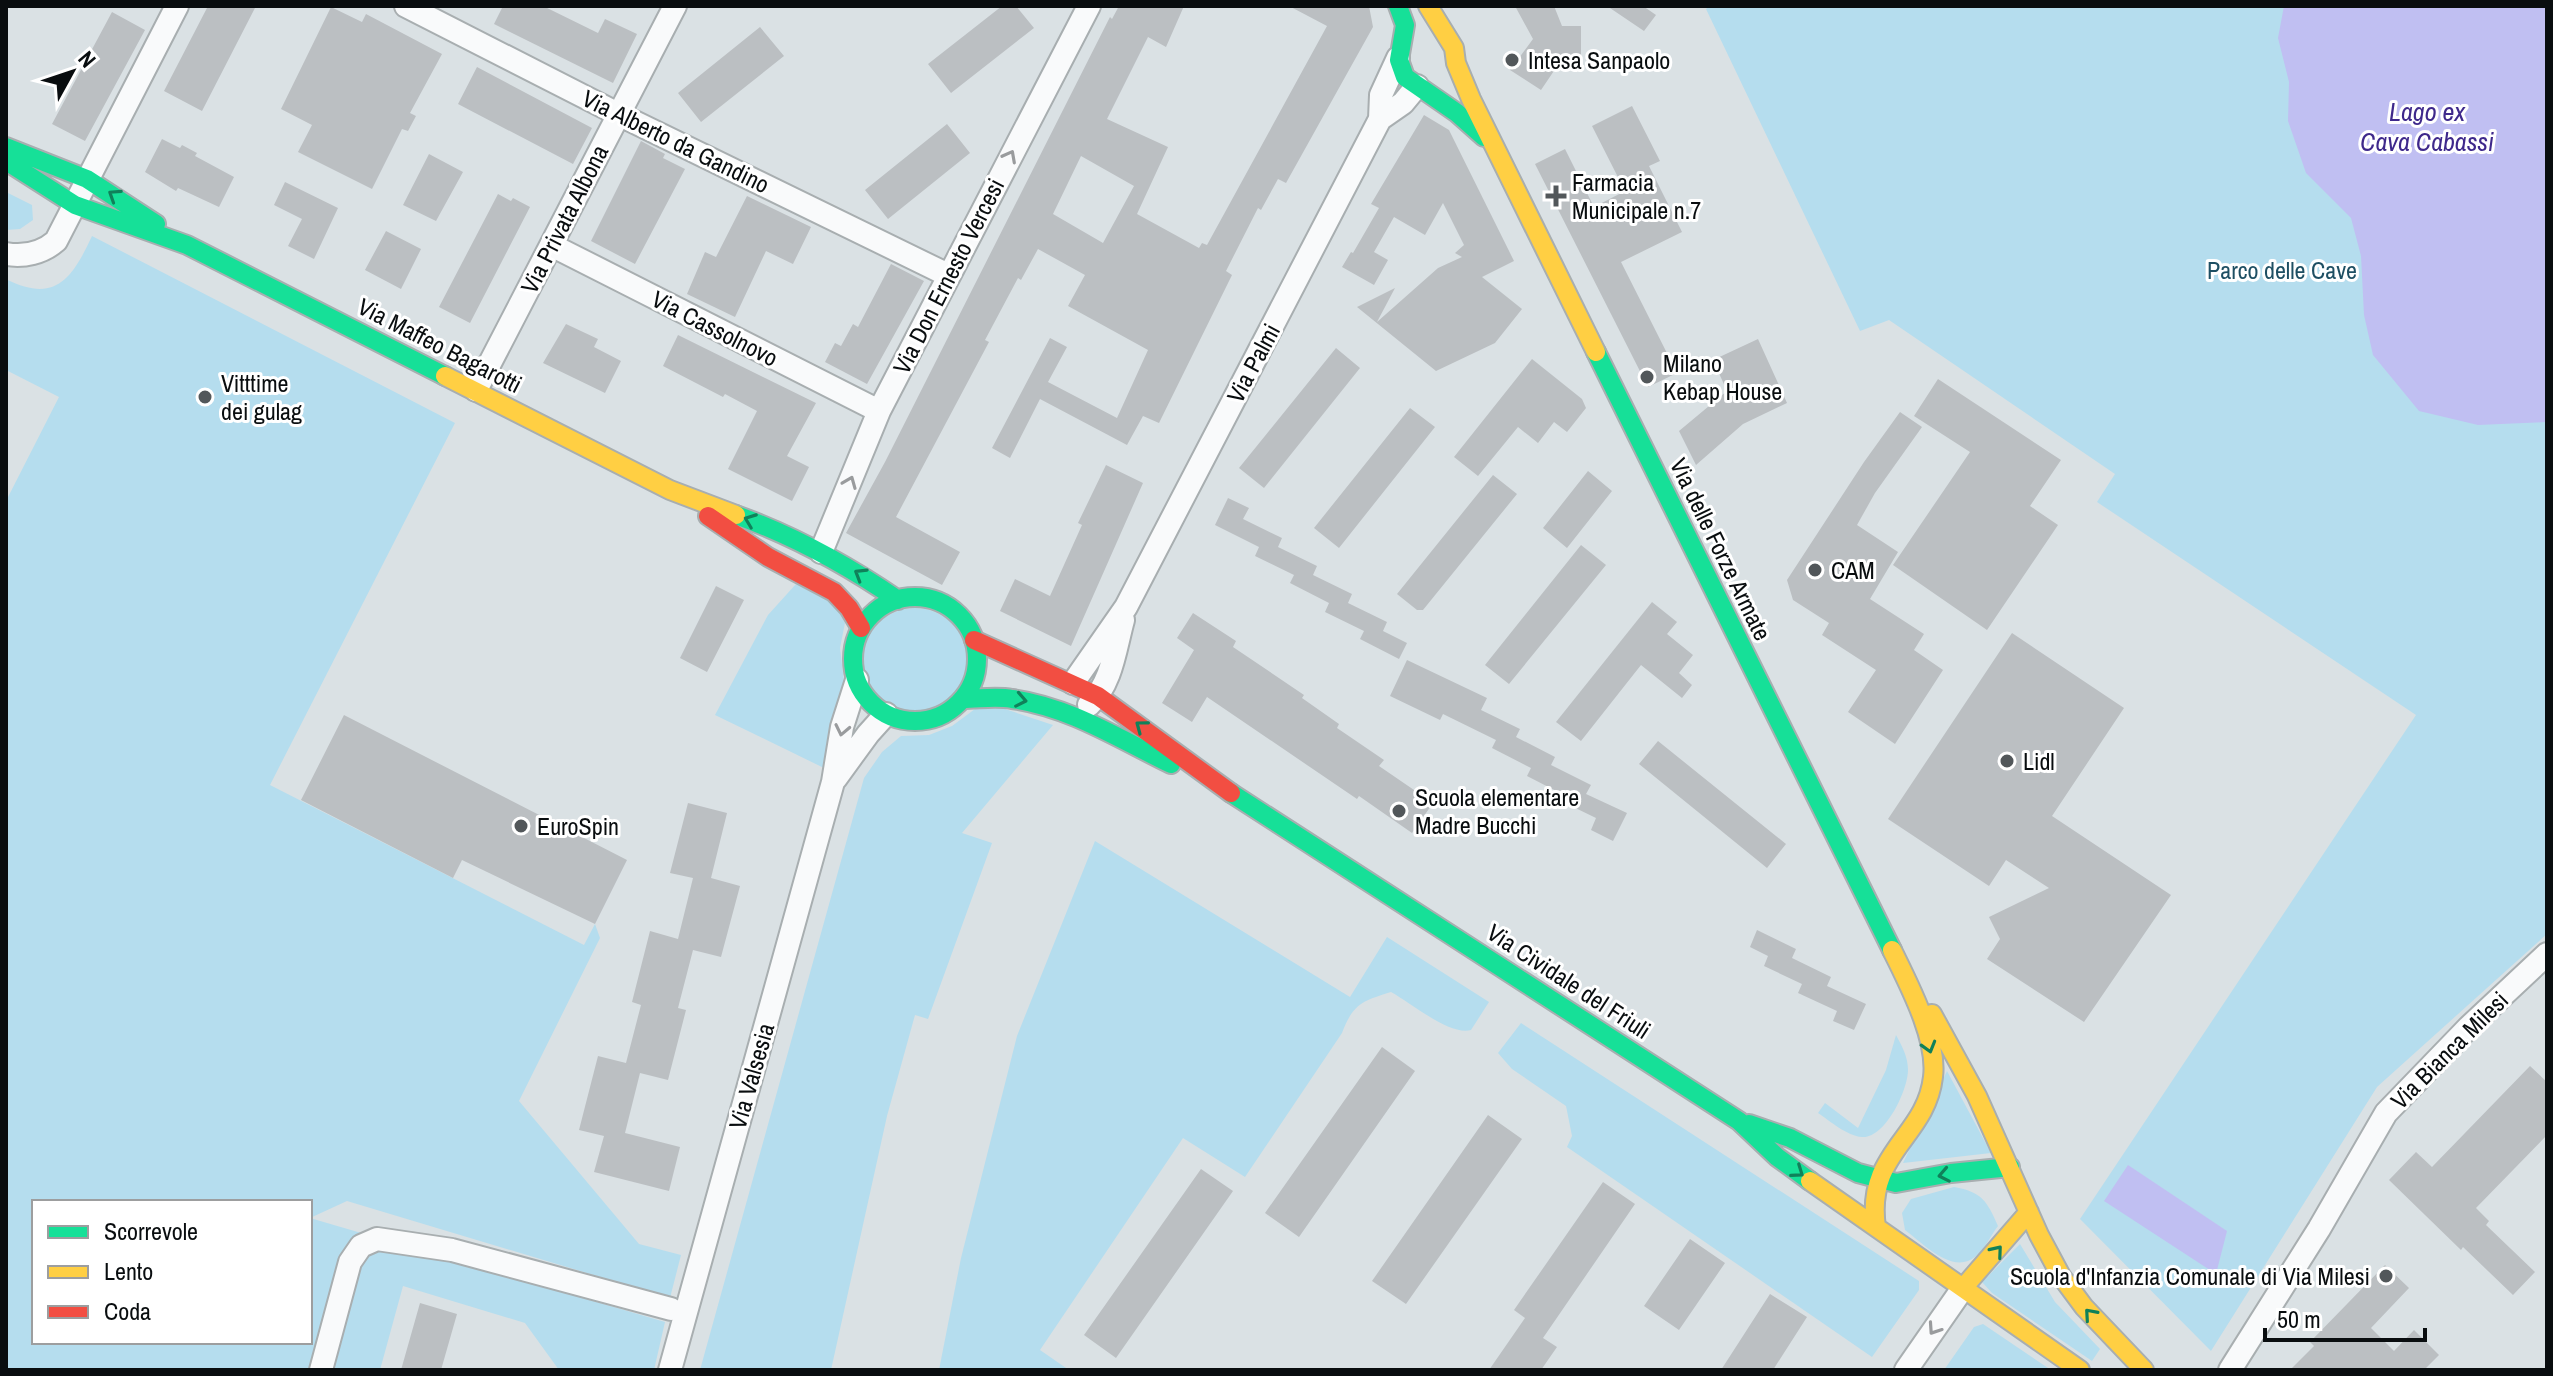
<svg xmlns="http://www.w3.org/2000/svg" width="2553" height="1376" font-family="'Archivo Narrow',sans-serif">
  <style>
    .green { fill: #b5ddee; fill-rule: evenodd }
    .water { fill: #c0bff2 }
    .building { fill: #bbbfc2; fill-rule: evenodd }
    .lines { fill: none; stroke-linecap: round; stroke-linejoin: round }
    .street-casing { stroke: #a8aeb0; stroke-width: 26 }
    .fast-casing { stroke: #a8aeb0; stroke-width: 22 }
    .slow-casing { stroke: #a8aeb0; stroke-width: 22 }
    .jam-casing { stroke: #a8aeb0; stroke-width: 22 }
    .street { stroke: #f9fafb; stroke-width: 22 }
    .fast { stroke: #16e098; stroke-width: 18 }
    .slow { stroke: #ffcf43; stroke-width: 18 }
    .jam { stroke: #f24e42; stroke-width: 18 }
    .oneway { stroke: #999b9d }
    .oneway2 { stroke: #10815a }
    .poi-dot { fill: #52575a; stroke: #fff; stroke-width: 3 }
    .labels { text-anchor: middle; dominant-baseline: central; stroke-width: 6; stroke-linejoin: round; paint-order: stroke }
    .poi-label { font-size: 24px; fill: #090d0f; stroke: #fff; text-anchor: start }
    .street-label { font-size: 24px; fill: #090d0f; stroke: #fff }
    .park-label { font-size: 24px; fill: #1e4f63; stroke: #fff }
    .water-label { font-size: 26px; font-style: italic; fill: #3e288b; stroke: #fff }
  </style>
  <rect width="100%" height="100%" fill="#dae1e4"/>
  <path class="green" d="M1709 6H2547V934L2377 1087 2211 1351 2080 1219 2416 715 2097 502 2115 474 1889 320 1860 331 1706 9Z
    M6 192 32 205 33 220 20 229 6 230Z
    M92 236 455 423 270 785 584 945 595 924 600 938 519 1101 639 1244 681 1255 670 1298 347 1201 310 1218 665 1322 654 1370H559L525 1323 403 1286 380 1370H6V501L59 397 6 370V279C55 304 72 279 92 236ZM34 1202H310V1342H34Z
    M796 584 834 604 845 623 840 648 844 681 824 768 715 715 768 615Z
    M863 660a52 52 0 1 1 104 0a52 52 0 1 1-104 0Z
    M1002 708 1053 725 962 833 992 843 928 1019 915 1015 887 1116 831 1370H700L864 778 882 752 901 736 929 735 952 726 975 709Z
    M1095 841 1350 997 1387 937 1489 1002 1471 1030C1450 1036 1411 1003 1391 992 1362 1001 1353 1004 1342 1033L1245 1177 1183 1138 1040 1350 1069 1370H939L961 1258 1017 1036Z
    M1521 1023 1919 1281V1290L1872 1357 1567 1147 1572 1136 1566 1106 1512 1069 1498 1053Z
    M1896 1035C1902 1046 1908 1057 1908 1070 1908 1090 1885 1139 1862 1137 1847 1136 1830 1121 1818 1113L1825 1103 1858 1128 1886 1070Z
    M1947 1071 1991 1153 1903 1163Z
    M1954 1187C1982 1192 1987 1201 1998 1226 1991 1235 1985 1249 1976 1256 1953 1276 1924 1244 1905 1230L1902 1213 1911 1199Z
    M2020 1244 2055 1302 2100 1349 2092 1361 1992 1293 1982 1282Z
    M1983 1324 2051 1370H1944L1974 1327Z"/>
  <path class="water" d="M2284 6H2547V422L2478 425 2419 411 2373 355 2364 315 2361 256 2351 218 2306 173 2288 121 2289 82 2278 38Z
    M2128 1165 2227 1231 2216 1274 2104 1201Z"/>
  <path class="building" d="M208 6H256L202 111 164 91Z
    M503 6H543L598 33 605 19 637 34 613 83 494 24Z
    M1002 6H1016L1034 28 951 93 928 64Z
    M1119 6H1184L1166 47 1148 37 1107 119 1168 147 1137 214 1199 248 1202 243 1207 245 1327 26 1289 6H1369L1373 27 1286 183 1278 179 1261 210 1258 208 1226 271 1232 275 1159 423 1143 416 1127 445 1040 399 1010 458 992 448 1050 338 1067 347 1048 382 1117 418 1148 350 1068 306 1085 275 1038 249 1021 280 1018 278 985 340 989 342 896 517 960 552 942 585 846 533 885 462 1110 17 1112 19ZM1081 156 1134 186 1103 243 1053 214Z
    M1515 6H1554L1562 26H1581V60L1562 59 1541 90 1510 70 1533 39Z
    M1607 6H1643L1656 15 1644 31Z
    M331 7 362 22 366 14 442 54 410 113 416 116 408 131 402 129 372 189 298 152 312 125 281 109Z
    M112 12 145 30 85 141 52 124Z
    M760 27 784 56 701 122 678 93Z
    M477 67 592 128 573 164 458 104Z
    M1632 106 1660 161 1649 166 1682 232 1621 262 1677 373 1648 387 1535 164 1565 149 1594 207 1625 191 1592 126Z
    M1424 115 1449 130 1514 261 1482 277 1522 309 1495 343 1436 371 1357 307 1395 288 1377 322 1438 268 1462 257 1455 253 1464 245 1443 203 1425 235 1394 217 1374 252 1388 260 1374 285 1342 267 1351 252 1353 253 1379 208 1371 204Z
    M947 124 970 153 888 219 865 190Z
    M162 139 180 148 182 145 197 153 195 156 234 177 219 207 178 188 176 191 145 172Z
    M641 141 665 154 663 158 685 169 635 264 591 241Z
    M429 154 463 172 436 221 403 205Z
    M285 182 338 208 314 259 288 246 302 219 274 205Z
    M498 194 511 201 513 198 530 207 470 323 439 307Z
    M747 196 811 227 793 264 766 251 735 317 687 294 705 252 716 257Z
    M386 231 421 249 401 289 365 270Z
    M891 264 924 281 867 384 825 362 835 343 841 346 853 324 858 327Z
    M566 324 598 339 594 347 621 361 605 393 543 363Z
    M678 335 816 403 787 456 809 467 792 501 728 469 757 411 725 394 723 397 663 366Z
    M1758 339 1787 403 1743 424 1696 465 1679 431 1727 391 1713 360Z
    M1336 348 1360 368 1264 488 1239 468Z
    M1532 359 1582 399 1586 408 1567 432 1554 422 1538 443 1518 427 1478 476 1454 457Z
    M1938 379 2061 460 2030 506 2058 525 1987 630 1893 565 1970 452 1914 416Z
    M1410 408 1435 427 1339 548 1314 528Z
    M1900 412 1922 427 1875 493 1857 525 1898 552 1870 599 1924 634 1914 650 1943 670 1895 744 1848 712 1876 670 1822 635 1829 623 1793 600 1787 580 1864 462Z
    M1106 465 1143 483 1071 646 1000 611 1015 579 1050 596 1082 525 1078 523Z
    M1588 471 1612 491 1567 548 1543 528Z
    M1493 475 1517 494 1423 610H1417L1397 594Z
    M1228 498 1249 508 1243 519 1282 538 1278 547 1317 566 1313 575 1352 594 1348 603 1387 622 1383 631 1407 643 1399 659 1360 639 1364 631 1325 612 1329 603 1290 583 1294 575 1255 556 1259 547 1215 525Z
    M1581 545 1606 565 1509 684 1485 665Z
    M716 586 744 600 707 672 680 658Z
    M1652 602 1677 622 1667 634 1693 655 1679 673 1692 685 1682 698 1641 665 1581 741 1556 722Z
    M1193 613 1236 641 1233 647 1304 695 1302 698 1339 724 1337 728 1384 760 1379 766 1433 803 1412 833 1359 796 1357 799 1207 697 1192 722 1162 703 1194 650 1177 638Z
    M2012 633 2124 708 2052 816 2171 895 2084 1022 1987 959 2000 939 1989 917 2049 888 2006 860 1989 886 1888 819Z
    M1407 660 1487 698 1481 710 1520 729 1516 737 1555 757 1551 765 1591 785 1586 794 1627 813 1613 841 1591 830 1596 818 1563 802 1566 796 1527 776 1531 768 1492 748 1496 740 1443 714 1440 720 1390 696Z
    M344 715 627 860 595 924 462 860 453 878 301 800Z
    M1658 741 1786 844 1767 868 1639 764Z
    M688 803 727 813 711 878 740 886 721 957 693 950 678 1008 686 1010 668 1080 640 1073 625 1133 680 1147 669 1191 594 1172 604 1136 579 1130 598 1056 626 1063 641 1005 632 1002 650 931 678 939 693 878 670 873Z
    M1757 930 1796 949 1792 958 1831 977 1827 986 1866 1004 1854 1030 1833 1021 1837 1011 1798 993 1802 984 1764 966 1768 956 1750 947Z
    M1382 1047 1415 1071 1299 1237 1265 1213Z
    M2530 1066 2547 1082V1135L2476 1208 2489 1221 2486 1225 2535 1272 2513 1295 2463 1247 2461 1250 2389 1180 2416 1152 2432 1167Z
    M1488 1115 1522 1139 1406 1304 1372 1281Z
    M1201 1169 1233 1191 1116 1358 1084 1335Z
    M1603 1182 1635 1204 1543 1338 1557 1347 1541 1370H1489L1525 1318 1514 1310Z
    M1690 1239 1725 1263 1679 1330 1644 1306Z
    M2385 1265 2409 1288 2371 1328 2394 1351 2414 1330 2439 1355 2424 1370H2290L2314 1346 2310 1342Z
    M1770 1294 1807 1317 1773 1370H1721Z
    M420 1303 457 1314 441 1370H401Z"/>
  <g class="lines">
    <defs>
      <path id="street" d="M406 6 618 114 948 275
        M1380 119 1403 103 1417 86
        M551 245 879 411
        M6 254C24 257 42 253 56 241L177 6
        M476 390 675 6
        M821 552 879 411 1089 6
        M1073 683 1126 607 1380 119 1381 95 1398 58
        M1089 705C1112 683 1115 649 1123 620
        M836 778 868 734 886 714
        M321 1370 350 1262 361 1246 377 1239 452 1250 671 1309
        M670 1370 833 782 842 727 857 680
        M1906 1370 1963 1288
        M2230 1370 2319 1229 2386 1113 2469 1027 2547 954"/>
      <path id="fast" d="M1398 6 1405 25 1399 60 1405 77 1457 113 1484 137
        M6 147 87 179 156 224
        M6 161 75 205 187 245 445 376
        M1596 352 1892 950
        M736 515C794 536 847 565 898 600
        M853 659a62 62 0 1 1 124 0a62 62 0 1 1-124 0Z
        M963 699C979 699 996 696 1012 699 1070 707 1119 739 1171 764
        M1231 793 1739 1121 1777 1157 1810 1181
        M1749 1124 1790 1138 1858 1173 1896 1183 1951 1173 2010 1167"/>
      <path id="slow" d="M1428 6 1454 48 1456 63 1471 99 1596 352
        M445 376 670 490 736 515
        M1932 1014 1977 1096 2039 1235 2061 1276 2084 1307 2144 1370
        M1810 1181 2080 1370
        M1876 1227C1865 1152 1926 1138 1933 1077 1938 1039 1908 983 1892 950
        M1963 1288 2029 1212"/>
      <path id="jam" d="M708 516 768 557 834 592 849 608 861 628
        M974 640 1098 696 1231 793"/>
    </defs>
    <use href="#street" class="street-casing"/>
    <use href="#fast" class="fast-casing"/>
    <use href="#slow" class="slow-casing"/>
    <use href="#jam" class="jam-casing"/>
    <use href="#street" class="street"/>
    <use href="#fast" class="fast"/>
    <use href="#slow" class="slow"/>
    <use href="#jam" class="jam"/>
  </g>
  <defs><path id="oneway-chevron" d="M-2-3.5L2.5 0L-2 3.5" fill="none" stroke-width="1.6" stroke-linecap="round" stroke-linejoin="round" transform="scale(2)"/></defs>
  <g class="oneway">
    <use href="#oneway-chevron" transform="translate(1010 156) rotate(-62)"/>
    <use href="#oneway-chevron" transform="translate(850 482) rotate(-68)"/>
    <use href="#oneway-chevron" transform="translate(842 730) rotate(102)"/>
    <use href="#oneway-chevron" transform="translate(1934 1329) rotate(124)"/>
  </g>
  <g class="oneway2">
    <use href="#oneway-chevron" transform="translate(114 195) rotate(-147)"/>
    <use href="#oneway-chevron" transform="translate(750 520) rotate(-159)"/>
    <use href="#oneway-chevron" transform="translate(860 574) rotate(-149)"/>
    <use href="#oneway-chevron" transform="translate(1021 700) rotate(11)"/>
    <use href="#oneway-chevron" transform="translate(1141 726) rotate(-143)"/>
    <use href="#oneway-chevron" transform="translate(1929 1047) rotate(74)"/>
    <use href="#oneway-chevron" transform="translate(1798 1172) rotate(35)"/>
    <use href="#oneway-chevron" transform="translate(1944 1175) rotate(169)"/>
    <use href="#oneway-chevron" transform="translate(1997 1251) rotate(-50)"/>
    <use href="#oneway-chevron" transform="translate(2090 1314) rotate(-131)"/>
  </g>
  <g class="poi-dot">
    <circle cx="1512" cy="60" r="8"/>
    <path d="M1552 184h8v8h8v8h-8v8h-8v-8h-8v-8h8z"/>
    <circle cx="1647" cy="377" r="8"/>
    <circle cx="205" cy="397" r="8"/>
    <circle cx="1815" cy="570" r="8"/>
    <circle cx="2007" cy="761" r="8"/>
    <circle cx="1399" cy="811" r="8"/>
    <circle cx="521" cy="826" r="8"/>
    <circle cx="2386" cy="1276" r="8"/>
  </g>
  <g class="labels">
    <g class="poi-label">
      <text x="1528" y="60">Intesa Sanpaolo</text>
      <text x="1572" y="182">Farmacia<tspan x="1572" dy="28">Municipale n.7</tspan></text>
      <text x="1663" y="363">Milano<tspan x="1663" dy="28">Kebap House</tspan></text>
      <text x="221" y="383">Vitttime<tspan x="221" dy="28">dei gulag</tspan></text>
      <text x="1831" y="570">CAM</text>
      <text x="2023" y="761">Lidl</text>
      <text x="1415" y="797">Scuola elementare<tspan x="1415" dy="28">Madre Bucchi</tspan></text>
      <text x="537" y="826">EuroSpin</text>
      <text x="2370" y="1276" text-anchor="end">Scuola d'Infanzia Comunale di Via Milesi</text>
    </g>
    <g class="street-label">
      <text transform="translate(676 141) rotate(26)">Via Alberto da Gandino</text>
      <text transform="translate(564 219) rotate(-63)">Via Privata Albona</text>
      <text transform="translate(948 276) rotate(-63)">Via Don Ernesto Vercesi</text>
      <text transform="translate(715 328) rotate(27)">Via Cassolnovo</text>
      <text transform="translate(440 345) rotate(27)">Via Maffeo Bagarotti</text>
      <text transform="translate(1253 363) rotate(-62)">Via Palmi</text>
      <text transform="translate(1721 549) rotate(64)">Via delle Forze Armate</text>
      <text transform="translate(1569 981) rotate(33)">Via Cividale del Friuli</text>
      <text transform="translate(2449 1050) rotate(-45)">Via Bianca Milesi</text>
      <text transform="translate(751 1076) rotate(-74)">Via Valsesia</text>
    </g>
    <g class="park-label">
      <text x="2282" y="270">Parco delle Cave</text>
    </g>
    <g class="water-label">
      <text x="2427" y="111">Lago ex<tspan x="2427" dy="30">Cava Cabassi</tspan></text>
    </g>
  </g>
  <rect width="2553" height="1376" fill="none" stroke="#090d0f" stroke-width="16"/>
  <rect x="32" y="1200" width="280" height="144" fill="#ffffff" stroke="#9d9e9f" stroke-width="2"/>
  <rect x="48" y="1226" width="40" height="12" fill="#16e098" stroke="#9d9e9f" stroke-width="2"/>
  <text x="104" y="1240" font-size="24" fill="#090d0f">Scorrevole</text>
  <rect x="48" y="1266" width="40" height="12" fill="#ffcf43" stroke="#9d9e9f" stroke-width="2"/>
  <text x="104" y="1280" font-size="24" fill="#090d0f">Lento</text>
  <rect x="48" y="1306" width="40" height="12" fill="#f24e42" stroke="#9d9e9f" stroke-width="2"/>
  <text x="104" y="1320" font-size="24" fill="#090d0f">Coda</text>
  <g transform="translate(72 72) rotate(50)" stroke="#ffffff" stroke-width="6" paint-order="stroke">
  <path d="M0-6L14 30L0 20L-14 30Z" fill="#090d0f"/>
  <text y="-12" font-size="22" font-weight="bold" text-anchor="middle" fill="#090d0f">N</text>
  </g>
  <path d="M2265 1328v12h160v-12" fill="none" stroke="#090d0f" stroke-width="4"/>
  <text x="2277" y="1328" font-size="24" fill="#090d0f" stroke="#ffffff" stroke-width="6" paint-order="stroke">50 m</text>
</svg>
